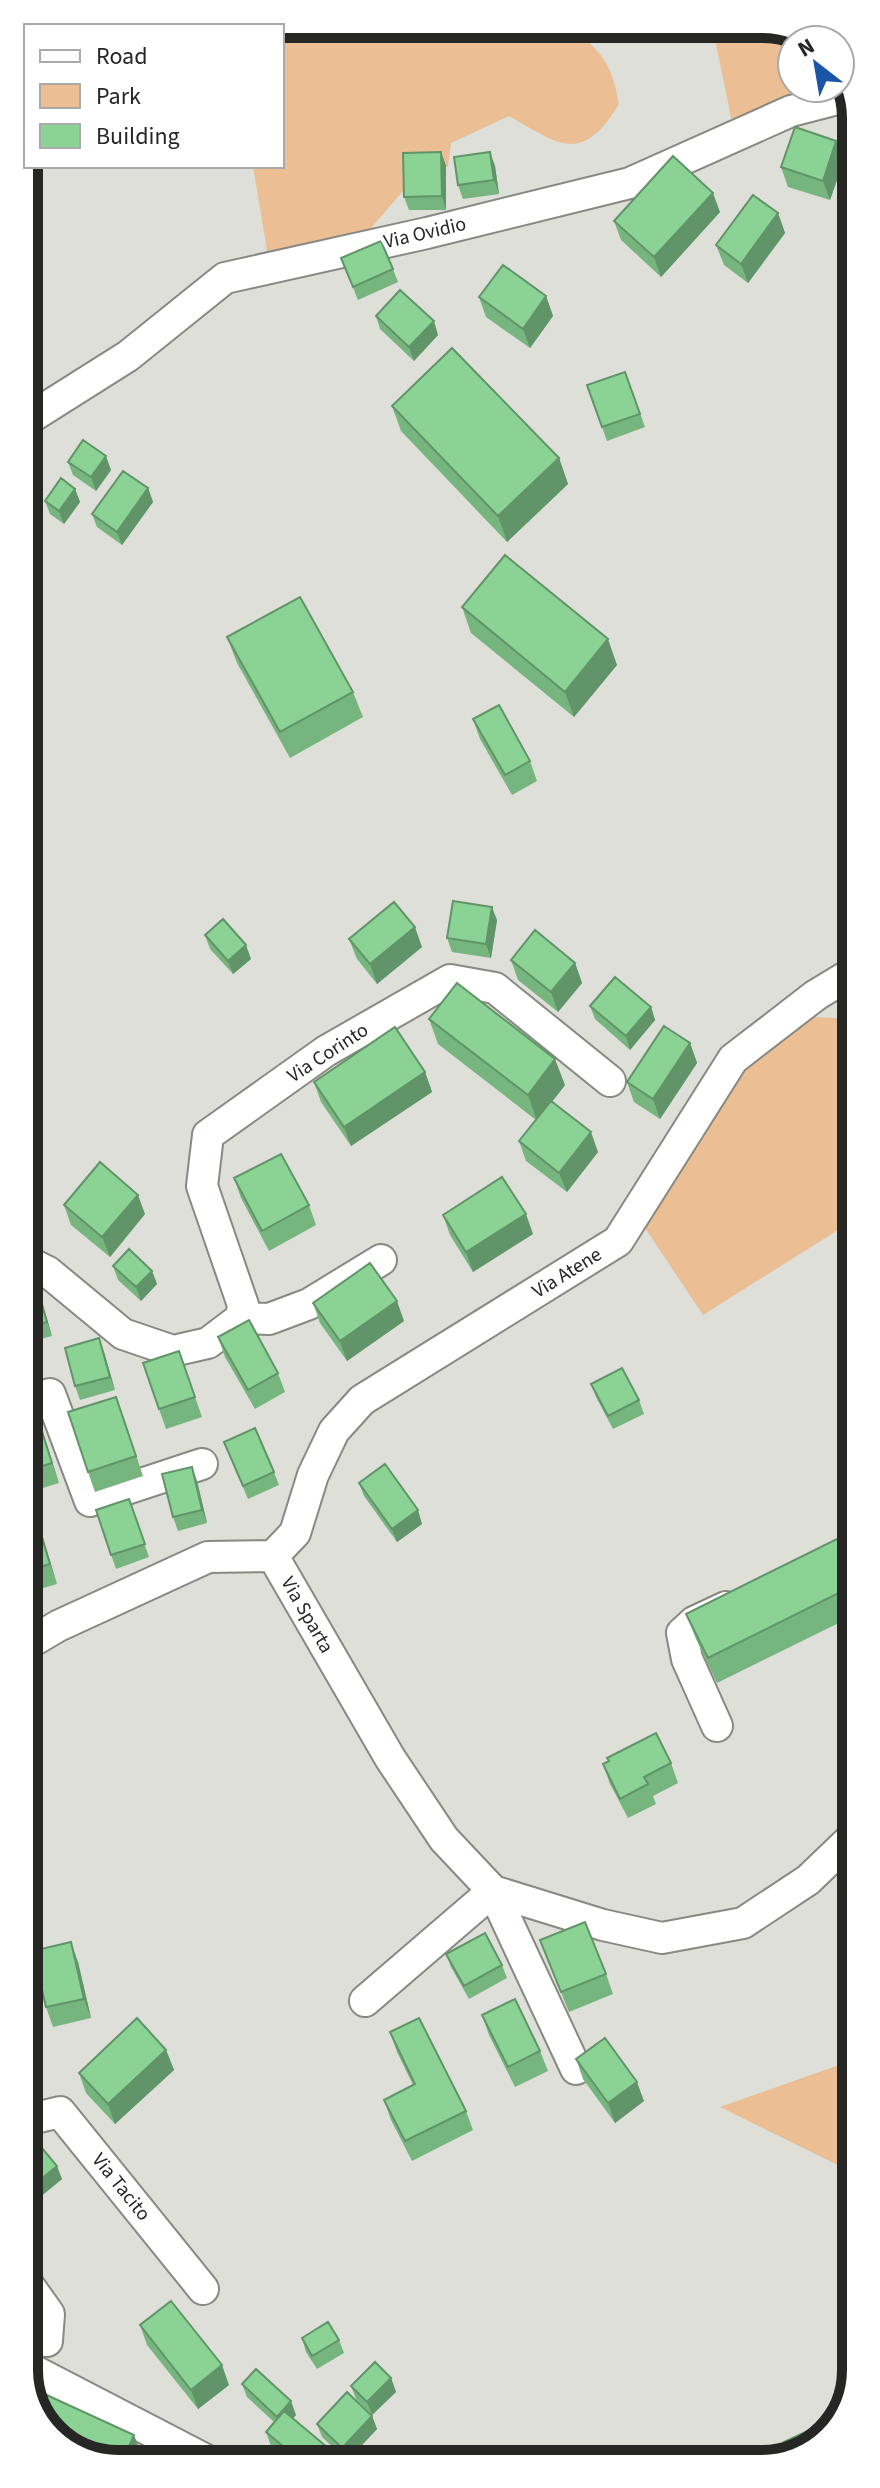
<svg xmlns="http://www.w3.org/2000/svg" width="880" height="2488" font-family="'Source Sans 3',sans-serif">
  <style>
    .green { fill: #ebbe93 }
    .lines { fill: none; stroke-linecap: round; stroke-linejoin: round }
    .minor-casing { stroke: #878982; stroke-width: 34 }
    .minor { stroke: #fff; stroke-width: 30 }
    .wall { fill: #77b57f }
    .shaded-wall { fill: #619468 }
    .building { fill: #8ad394; stroke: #619468; stroke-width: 2 }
    .labels { text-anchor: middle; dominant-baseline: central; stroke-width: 8; stroke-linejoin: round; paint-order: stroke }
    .street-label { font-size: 20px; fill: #262725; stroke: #fff }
    .rim { fill: none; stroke: #262725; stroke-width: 10 }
  </style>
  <rect width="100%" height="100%" fill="#dddfd8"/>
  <path class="green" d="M209 24H559C597 43 612 61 619 104 582 165 560 145 509 116L451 143 448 166 403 191 340 264 271 274 253 166H282V26Z
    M712 24H768L806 40H792V88H818L733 127Z
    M813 1017 854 1019V1220L703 1315 643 1225 733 1071Z
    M856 2059V2174L720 2107Z"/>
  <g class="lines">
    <defs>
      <path id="minor" d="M25 421 128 356 225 278 427 233 630 183 791 111 853 95
        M26 1261 48 1272 123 1334 173 1351 208 1343 241 1318 243 1305 202 1186 208 1135 326 1051 450 980 495 988 610 1081
        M241 1318 269 1319 309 1304 381 1260
        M26 1400 50 1394 90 1501 202 1464
        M273 1556 295 1533 313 1475 334 1431 362 1400 618 1241 733 1059 816 995 854 972
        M26 1645 58 1626 208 1557 273 1556 390 1758 444 1839 493 1891 603 1925 662 1938 743 1923 808 1880 855 1835
        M717 1726 687 1659 682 1633 694 1622 726 1607
        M365 2001 493 1891 576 2069
        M27 2120 60 2112 203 2289
        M27 2283 49 2314 47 2341 27 2333
        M27 2367 212 2463"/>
    </defs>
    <use href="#minor" class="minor-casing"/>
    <use href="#minor" class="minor"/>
  </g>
  <path class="wall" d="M441 152 446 166V210H409L404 197Z
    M844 160 830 200 788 187 781 167Z
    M495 166 499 194 463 199 458 185Z
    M720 212 661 277 621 240 614 221Z
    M778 213 785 233 748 283 724 265 716 245Z
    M341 258 393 269 398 282 358 300Z
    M546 296 553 316 530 348 486 317 479 297Z
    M376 316 438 335 414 361 380 329Z
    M625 372 645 427 607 441 587 385Z
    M392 406 559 458 568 484 507 542 401 431Z
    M68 462 111 470 96 491 73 475Z
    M148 488 153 502 122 545 97 527 92 514Z
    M75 489 80 502 64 524 50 514 45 501Z
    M462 607 617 665 574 717 471 633Z
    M227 637 353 692 363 717 290 758 237 663Z
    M473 719 530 761 537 781 512 795 480 739Z
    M497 920 491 958 452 952 447 938Z
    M205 935 251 959 233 974 210 949Z
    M349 939 422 947 377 984 357 959Z
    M511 960 575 963 582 983 558 1012 518 980Z
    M590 1006 651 1007 655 1020 630 1050 595 1019Z
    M429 1019 565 1085 552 1102 598 1152 567 1192 526 1161 519 1141 536 1120 438 1044Z
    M690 1043 697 1063 660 1119 634 1102 627 1082Z
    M425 1072 432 1092 351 1146 321 1102 314 1082Z
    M234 1178 309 1205 316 1225 269 1251 241 1198Z
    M64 1205 145 1214 110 1257 71 1225Z
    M443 1215 533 1234 473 1272 450 1235Z
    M113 1266 152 1271 157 1284 141 1301 118 1280Z
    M26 1278 38 1289 52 1336 26 1343Z
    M313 1303 404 1321 347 1361 320 1323Z
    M218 1337 278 1373 285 1392 255 1409 225 1357Z
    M99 1338 115 1390 80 1400 75 1386Z
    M179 1351 202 1417 166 1429 143 1363Z
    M591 1384 639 1400 644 1414 613 1429 596 1397Z
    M31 1397 59 1483 26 1493V1399Z
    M123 1416 143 1476 95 1492 88 1472Z
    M224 1442 274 1472 279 1485 248 1499Z
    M197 1481 207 1523 178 1531 173 1517Z
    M359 1483 422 1524 397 1542 364 1496Z
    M30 1498 57 1584 26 1593V1499Z
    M129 1499 149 1557 116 1569 96 1510Z
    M855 1530V1615L717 1683 696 1639 686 1614Z
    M671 1763 678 1783 653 1796 656 1804 628 1818 610 1784 603 1764Z
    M855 1900V1948L848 1941 839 1915Z
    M27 1908 32 1923 37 1950 78 1962 91 2018 53 2027 46 2007 38 1971 27 1973Z
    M540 1940 606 1974 613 1994 569 2012Z
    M446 1954 502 1965 507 1978 469 1999 451 1967Z
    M27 1998 33 2014 43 2056 27 2059Z
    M482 2015 540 2051 548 2071 515 2087 489 2035Z
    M390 2032 466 2111 473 2130 412 2161 391 2120 384 2100 413 2085 397 2052Z
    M166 2050 174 2070 115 2124 86 2093 79 2073Z
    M576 2059 644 2101 615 2123 583 2079Z
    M27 2130 62 2179 34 2202 27 2194Z
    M140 2325 229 2385 198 2409 147 2345Z
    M302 2338 339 2340 344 2353 317 2369 306 2352Z
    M391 2378 396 2392 372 2415 356 2399 351 2386Z
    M242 2384 296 2415 293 2419 346 2463H286L273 2452 266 2432 274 2422 247 2397Z
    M372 2416 377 2429 347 2461 322 2437 317 2424Z"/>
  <path class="shaded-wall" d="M836 141 844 160 830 200 823 181Z
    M441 152 446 166V210L442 196Z
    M490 152 495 166 499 194 494 180Z
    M713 193 720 212 661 277 654 257Z
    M778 213 785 233 748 283 741 264Z
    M546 296 553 316 530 348 523 329Z
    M434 321 438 335 414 361 409 347Z
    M106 456 111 470 96 491 91 477Z
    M559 458 568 484 507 542 498 516Z
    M148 488 153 502 122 545 117 532Z
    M75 489 80 502 64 524 59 511Z
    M608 639 617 665 574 717 565 692Z
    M492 907 497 920 491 958 486 944Z
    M415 927 422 947 377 984 370 964Z
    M246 945 251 959 233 974 228 961Z
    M575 963 582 983 558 1012 551 992Z
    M651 1007 655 1020 630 1050 626 1036Z
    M690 1043 697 1063 660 1119 653 1099Z
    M555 1059 565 1085 537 1121 528 1095Z
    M425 1072 432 1092 351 1146 344 1127Z
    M591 1132 598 1152 567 1192 559 1173Z
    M138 1195 145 1214 110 1257 102 1237Z
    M526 1214 533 1234 473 1272 466 1252Z
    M152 1271 157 1284 141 1301 136 1287Z
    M34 1276 38 1289 52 1336 47 1322Z
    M397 1301 404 1321 347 1361 340 1341Z
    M99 1338 104 1352 115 1390 110 1377Z
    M31 1397 38 1417 59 1483 52 1463Z
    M192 1467 197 1481 207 1523 202 1510Z
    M30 1498 37 1518 57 1584 50 1564Z
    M418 1510 422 1524 397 1542 392 1529Z
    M27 1908 32 1923 41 1971 31 1945 27 1919Z
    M71 1942 78 1962 91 2018 84 1999Z
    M27 1998 33 2014 43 2056 35 2037Z
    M166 2050 174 2070 115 2124 108 2104Z
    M637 2082 644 2101 615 2123 608 2103Z
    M57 2166 62 2179 34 2202 29 2189Z
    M222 2365 229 2385 198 2409 191 2390Z
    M391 2378 396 2392 372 2415 367 2402Z
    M291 2401 296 2415 282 2430 277 2417Z
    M372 2416 377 2429 347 2461 342 2448Z
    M134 2435 142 2455 138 2464H121Z"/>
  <path class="building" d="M795 127 836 141 823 181 781 167Z
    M441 152 442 196 404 197 403 153Z
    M490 152 494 180 458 185 454 157Z
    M673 156 713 193 654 257 614 221Z
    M753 195 778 213 741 264 716 245Z
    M381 241 393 269 353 287 341 258Z
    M503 265 546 296 523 329 479 297Z
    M400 290 434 321 409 347 376 316Z
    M452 348 559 458 498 516 392 406Z
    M625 372 640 414 602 427 587 385Z
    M83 440 106 456 91 477 68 462Z
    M123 471 148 488 117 532 92 514Z
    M61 478 75 489 59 511 45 501Z
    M505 555 608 639 565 692 462 607Z
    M300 597 353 692 280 732 227 637Z
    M499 705 530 761 505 775 473 719Z
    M453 901 492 907 486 944 447 938Z
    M394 902 415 927 370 964 349 939Z
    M223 919 246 945 228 961 205 935Z
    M535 930 575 963 551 992 511 960Z
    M615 977 651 1007 626 1036 590 1006Z
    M457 983 555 1059 528 1095 429 1019Z
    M664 1026 690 1043 653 1099 627 1082Z
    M395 1027 425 1072 344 1127 314 1082Z
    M551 1101 591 1132 559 1173 519 1141Z
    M281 1154 309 1205 262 1231 234 1178Z
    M100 1162 138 1195 102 1237 64 1205Z
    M502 1177 526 1214 466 1252 443 1215Z
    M129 1249 152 1271 136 1287 113 1266Z
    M370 1263 397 1301 340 1341 313 1303Z
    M34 1276 47 1322 26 1328V1278Z
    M249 1320 278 1373 248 1390 218 1337Z
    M99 1338 110 1377 75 1386 65 1348Z
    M179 1351 195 1397 159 1409 143 1363Z
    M622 1368 639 1400 608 1416 591 1384Z
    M31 1397 52 1463 26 1471V1399Z
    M116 1397 136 1456 88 1472 68 1412Z
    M255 1428 274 1472 243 1486 224 1442Z
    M385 1464 418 1510 392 1529 359 1483Z
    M192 1467 202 1510 173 1517 162 1474Z
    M30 1498 50 1564 26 1571V1499Z
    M129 1499 145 1544 111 1555 96 1510Z
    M855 1530V1585L708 1658 686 1614Z
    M656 1733 671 1763 644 1777 648 1784 620 1799 603 1764 609 1761 607 1758Z
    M855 1900V1933L839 1915Z
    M27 1919 31 1945 27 1946Z
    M585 1922 606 1974 561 1992 540 1940Z
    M485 1933 502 1965 464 1986 446 1954Z
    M71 1942 84 1999 46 2007 33 1951Z
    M515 1999 540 2051 508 2067 482 2015Z
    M27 2000 35 2037 27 2038Z
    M137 2018 166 2050 108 2104 79 2073Z
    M419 2018 466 2111 405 2141 384 2100 415 2084 390 2032Z
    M605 2038 637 2082 608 2103 576 2059Z
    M27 2130 57 2166 29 2189 27 2186Z
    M171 2301 222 2365 191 2390 140 2325Z
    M328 2322 339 2340 312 2356 302 2338Z
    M375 2362 391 2378 367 2402 351 2386Z
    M256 2369 291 2401 277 2417 242 2384Z
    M27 2386 134 2435 121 2464H112L61 2444 27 2394Z
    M347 2392 372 2416 342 2448 317 2424Z
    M284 2411 346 2463H303L266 2432Z
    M831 2420 835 2428 792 2457 784 2442Z"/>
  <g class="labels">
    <g class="street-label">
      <text transform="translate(425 233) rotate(-13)">Via Ovidio</text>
      <text transform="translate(328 1053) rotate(-33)">Via Corinto</text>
      <text transform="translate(567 1273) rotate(-32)">Via Atene</text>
      <text transform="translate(307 1615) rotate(60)">Via Sparta</text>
      <text transform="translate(121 2187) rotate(51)">Via Tacito</text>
    </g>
  </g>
  <path d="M0 0H880V2488H0ZM118 38H762A80 80 0 0 1 842 118V2370A80 80 0 0 1 762 2450H118A80 80 0 0 1 38 2370V118A80 80 0 0 1 118 38Z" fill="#fff" fill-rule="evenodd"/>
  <path class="rim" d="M118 38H762A80 80 0 0 1 842 118V2370A80 80 0 0 1 762 2450H118A80 80 0 0 1 38 2370V118A80 80 0 0 1 118 38Z"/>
  <rect x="24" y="24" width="260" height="144" fill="#ffffff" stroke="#a8a9a8" stroke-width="2"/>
  <rect x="40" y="50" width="40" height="12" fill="#ffffff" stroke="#a8a9a8" stroke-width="2"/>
  <text x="96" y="64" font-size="24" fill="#262725">Road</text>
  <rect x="40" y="84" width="40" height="24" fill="#ebbe93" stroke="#a8a9a8" stroke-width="2"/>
  <text x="96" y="104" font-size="24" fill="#262725">Park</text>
  <rect x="40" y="124" width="40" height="24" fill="#8ad394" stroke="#a8a9a8" stroke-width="2"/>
  <text x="96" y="144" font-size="24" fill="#262725">Building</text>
  <g transform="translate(816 64) rotate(329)"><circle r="38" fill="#ffffff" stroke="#a8a9a8" stroke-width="2"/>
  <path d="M0-6L14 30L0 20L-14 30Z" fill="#1c55a7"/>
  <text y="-12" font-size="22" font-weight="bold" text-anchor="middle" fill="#262725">N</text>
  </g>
</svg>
